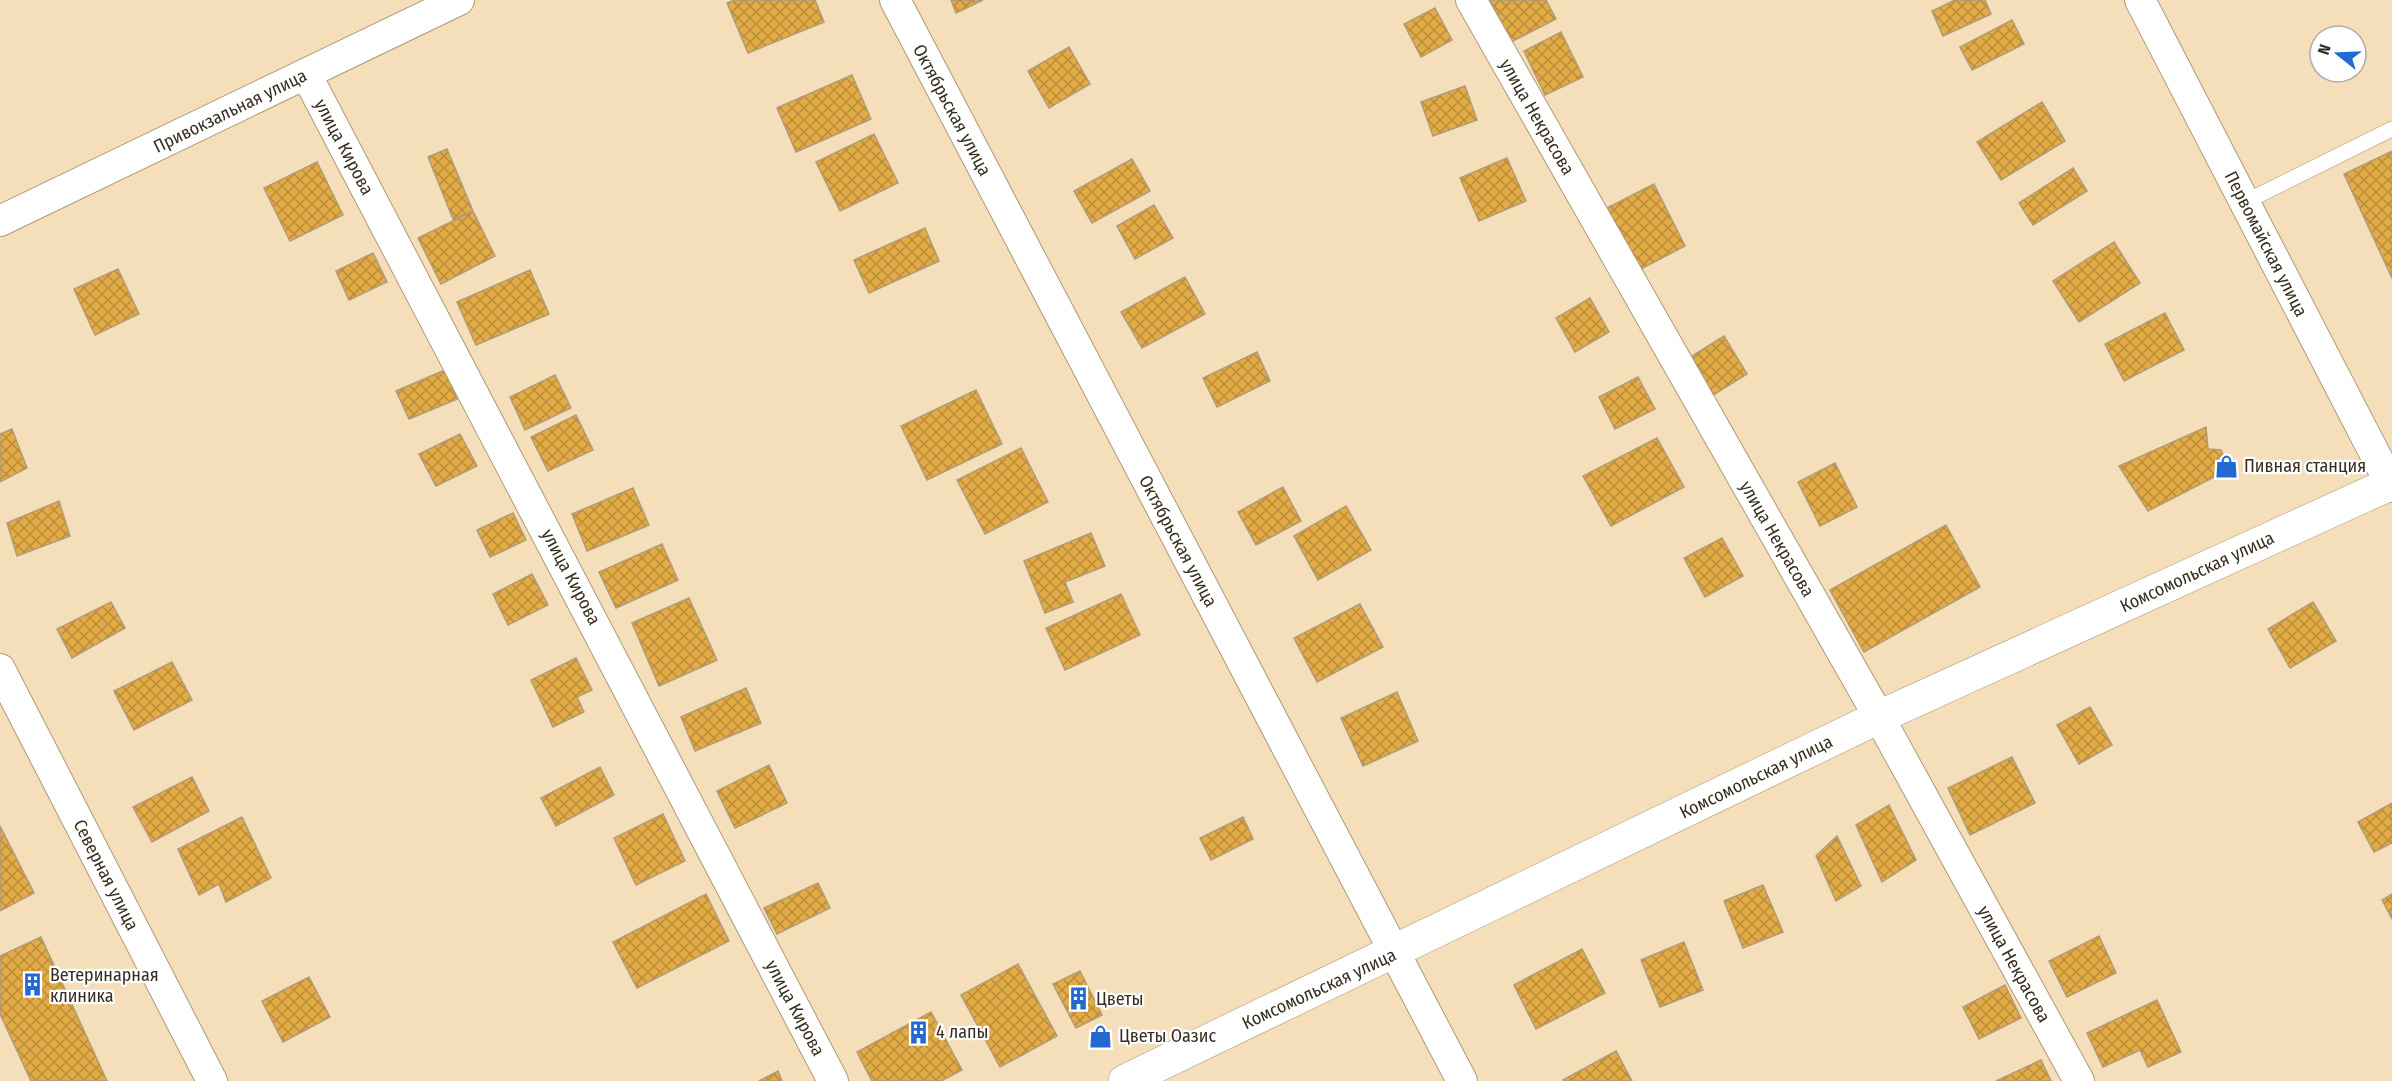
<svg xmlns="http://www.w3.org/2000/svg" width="2392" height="1081" font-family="'Fira Sans Condensed',sans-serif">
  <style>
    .building { fill: url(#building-cross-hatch); stroke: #b19b79; stroke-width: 1.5 }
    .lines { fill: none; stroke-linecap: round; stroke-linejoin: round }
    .lane-casing { stroke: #af9977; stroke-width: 16 }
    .street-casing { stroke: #af9977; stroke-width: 32 }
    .secondary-casing { stroke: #af9977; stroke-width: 34 }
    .lane { stroke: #fff; stroke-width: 15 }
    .street { stroke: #fff; stroke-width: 30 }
    .secondary { stroke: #fff; stroke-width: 33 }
    .labels { text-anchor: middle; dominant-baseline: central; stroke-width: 4.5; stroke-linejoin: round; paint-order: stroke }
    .street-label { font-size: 18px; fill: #372e20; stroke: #fff }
    .poi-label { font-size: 18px; fill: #372e20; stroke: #fff; text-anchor: start }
  </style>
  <defs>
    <pattern id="building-cross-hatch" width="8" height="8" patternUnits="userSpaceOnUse" patternTransform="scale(1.5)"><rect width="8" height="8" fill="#e3ab45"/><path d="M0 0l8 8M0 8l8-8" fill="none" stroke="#b98c39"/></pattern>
  </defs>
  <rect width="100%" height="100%" fill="#f5deba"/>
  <path class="building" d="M735 0H815L824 22 748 53 727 3Z
    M951 0H983L956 13Z
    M1490 0H1546L1556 19 1511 42Z
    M1955 0H1985L1991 14 1943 36 1932 11Z
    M1435 8 1452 40 1421 57 1404 24Z
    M2012 20 2024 44 1972 70 1960 47Z
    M1561 32 1583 77 1545 95 1524 51Z
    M1069 47 1090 84 1049 108 1028 71Z
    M852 75 871 119 796 152 777 108Z
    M1465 86 1477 120 1433 136 1421 102Z
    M2042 102 2065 141 2001 180 1977 142Z
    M874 134 898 183 840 211 816 162Z
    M447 149 473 211 453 219 428 157Z
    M2392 151V278L2344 174Z
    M1507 158 1526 201 1479 221 1460 178Z
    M1132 159 1150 191 1092 223 1074 191Z
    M317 162 343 215 290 241 264 188Z
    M2073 168 2087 191 2033 225 2019 203Z
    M1654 184 1685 246 1635 272 1603 210Z
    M1154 205 1173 238 1135 259 1117 226Z
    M473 211 495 256 441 284 418 238Z
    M925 228 939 261 869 293 854 260Z
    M2114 242 2140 283 2079 322 2053 281Z
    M373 253 387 282 349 300 336 271Z
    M118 269 139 314 95 335 74 289Z
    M530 270 549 314 476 345 457 302Z
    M1185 277 1205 314 1142 348 1121 312Z
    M1590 298 1609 332 1575 352 1556 318Z
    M2165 313 2184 350 2124 381 2105 344Z
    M1724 336 1747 374 1707 399 1684 361Z
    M1257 352 1270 381 1217 407 1203 378Z
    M445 370 457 399 409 419 396 391Z
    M555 375 571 408 525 430 510 397Z
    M1638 377 1655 409 1615 429 1599 397Z
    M976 390 1002 444 927 480 901 426Z
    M576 415 593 450 548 471 531 437Z
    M2206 427 2208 449 2221 450 2230 469 2148 511 2119 466Z
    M12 429 27 468 0 482V434Z
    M460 434 477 466 436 486 419 454Z
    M1657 438 1684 487 1611 526 1583 476Z
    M1021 448 1048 502 985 534 957 480Z
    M1835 463 1857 507 1820 526 1798 482Z
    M1283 487 1301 521 1256 545 1238 512Z
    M633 488 649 525 587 551 572 514Z
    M59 501 70 536 17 556 7 523Z
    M1346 506 1371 550 1318 580 1294 536Z
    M513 513 526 540 490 557 477 530Z
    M1946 525 1980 587 1864 652 1830 590Z
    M1091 533 1105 566 1065 582 1073 602 1045 613 1024 561Z
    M1722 538 1743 576 1705 597 1684 558Z
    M662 544 678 580 616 608 599 572Z
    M532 574 548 605 508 625 493 594Z
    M1121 594 1140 635 1065 670 1046 628Z
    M689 598 717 660 659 686 632 623Z
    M111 602 125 628 72 658 57 629Z
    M2313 602 2336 641 2290 668 2268 629Z
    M1360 604 1383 647 1317 682 1294 638Z
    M576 658 592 690 577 697 584 712 553 727 531 680Z
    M172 662 192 700 134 730 114 691Z
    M746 688 761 723 695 751 681 717Z
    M1397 692 1418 741 1363 766 1341 718Z
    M2090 707 2112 745 2079 764 2057 725Z
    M2012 757 2035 803 1970 835 1948 788Z
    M769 765 787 803 735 828 717 791Z
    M600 767 614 795 556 826 541 798Z
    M192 777 209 811 152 842 133 807Z
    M2392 803V843L2374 852 2358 822Z
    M1889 805 1916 860 1882 882 1856 825Z
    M663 814 685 861 636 885 614 838Z
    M242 817 271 878 226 902 219 884 199 895 178 849Z
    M1243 817 1253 839 1211 860 1200 838Z
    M0 826 34 893 0 911Z
    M1837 836 1861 886 1836 901 1816 856Z
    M818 883 830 908 777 934 764 908Z
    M1763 885 1783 932 1743 948 1724 901Z
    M706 894 729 941 637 988 613 942Z
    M2392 894V919L2382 900Z
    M2099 936 2116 973 2067 997 2049 961Z
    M41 937 107 1081H31L0 1014V956Z
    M1684 942 1703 990 1660 1007 1641 960Z
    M1582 949 1605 993 1536 1029 1514 985Z
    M1018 964 1057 1036 1000 1067 961 995Z
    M1080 971 1102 1015 1076 1028 1053 984Z
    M309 977 330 1017 283 1042 262 1001Z
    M2005 985 2021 1018 1979 1039 1963 1007Z
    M2157 1000 2181 1052 2148 1067 2140 1050 2103 1067 2087 1033Z
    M931 1012 962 1070 941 1081H872L857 1052Z
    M1616 1051 1632 1081H1564L1563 1080Z
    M2041 1060 2051 1081H1996Z
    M778 1071 782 1081H759Z"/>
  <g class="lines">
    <defs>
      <path id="lane" d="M2245 202 2392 129"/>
      <path id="street" d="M895 0 1462 1081
        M1471 0 1879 717 2079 1081
        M2140 0 2392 487
        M306 74 833 1081
        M0 221 459 0
        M0 669 212 1081"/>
      <path id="secondary" d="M1125 1081 1879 717 2392 483"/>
    </defs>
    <use href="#lane" class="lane-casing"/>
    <use href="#street" class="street-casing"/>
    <use href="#secondary" class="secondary-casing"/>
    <use href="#lane" class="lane"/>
    <use href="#street" class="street"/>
    <use href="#secondary" class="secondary"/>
  </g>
  <defs>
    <symbol id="shop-bare" viewBox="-9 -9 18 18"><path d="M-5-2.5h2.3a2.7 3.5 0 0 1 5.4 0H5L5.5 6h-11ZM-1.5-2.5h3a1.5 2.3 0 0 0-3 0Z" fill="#2269d4" stroke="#fff" stroke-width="2.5" paint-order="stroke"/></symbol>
    <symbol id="building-bare" viewBox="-9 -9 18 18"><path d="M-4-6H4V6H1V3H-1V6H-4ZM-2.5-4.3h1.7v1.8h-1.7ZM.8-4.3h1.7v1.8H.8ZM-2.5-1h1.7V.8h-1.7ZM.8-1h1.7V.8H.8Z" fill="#2269d4" stroke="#fff" stroke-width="2.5" paint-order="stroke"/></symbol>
  </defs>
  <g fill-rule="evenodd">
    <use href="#shop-bare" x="2210" y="450" width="33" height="33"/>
    <use href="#building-bare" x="16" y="968" width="33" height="33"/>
    <use href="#building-bare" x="1062" y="982" width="33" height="33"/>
    <use href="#building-bare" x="902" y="1016" width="33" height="33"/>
    <use href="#shop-bare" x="1084" y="1020" width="33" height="33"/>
  </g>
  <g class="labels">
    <g class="street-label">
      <text transform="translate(952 110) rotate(62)">Октябрьская улица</text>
      <text transform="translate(230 111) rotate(-26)">Привокзальная улица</text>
      <text transform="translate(1537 117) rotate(60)">улица Некрасова</text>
      <text transform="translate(344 147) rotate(62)">улица Кирова</text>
      <text transform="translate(2266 244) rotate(63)">Первомайская улица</text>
      <text transform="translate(1777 539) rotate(60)">улица Некрасова</text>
      <text transform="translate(1178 541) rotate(62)">Октябрьская улица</text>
      <text transform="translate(2197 572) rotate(-25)">Комсомольская улица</text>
      <text transform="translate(571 577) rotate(62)">улица Кирова</text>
      <text transform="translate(1756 777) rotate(-26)">Комсомольская улица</text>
      <text transform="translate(106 875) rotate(63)">Северная улица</text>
      <text transform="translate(2014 964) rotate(61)">улица Некрасова</text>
      <text transform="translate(1319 989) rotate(-25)">Комсомольская улица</text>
      <text transform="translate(795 1008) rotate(62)">улица Кирова</text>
    </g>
    <g class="poi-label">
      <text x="2244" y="466">Пивная станция</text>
      <text x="50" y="975">Ветеринарная<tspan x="50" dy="21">клиника</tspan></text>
      <text x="1096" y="999">Цветы</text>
      <text x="936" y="1032">4 лапы</text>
      <text x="1119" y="1036">Цветы Оазис</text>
    </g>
  </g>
  <g transform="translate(2338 54) rotate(288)"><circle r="28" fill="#ffffff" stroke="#afaba6" stroke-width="1.5"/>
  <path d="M0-4.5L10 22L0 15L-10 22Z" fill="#2269d4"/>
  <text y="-9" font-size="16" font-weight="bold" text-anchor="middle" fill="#372e20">N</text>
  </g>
</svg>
